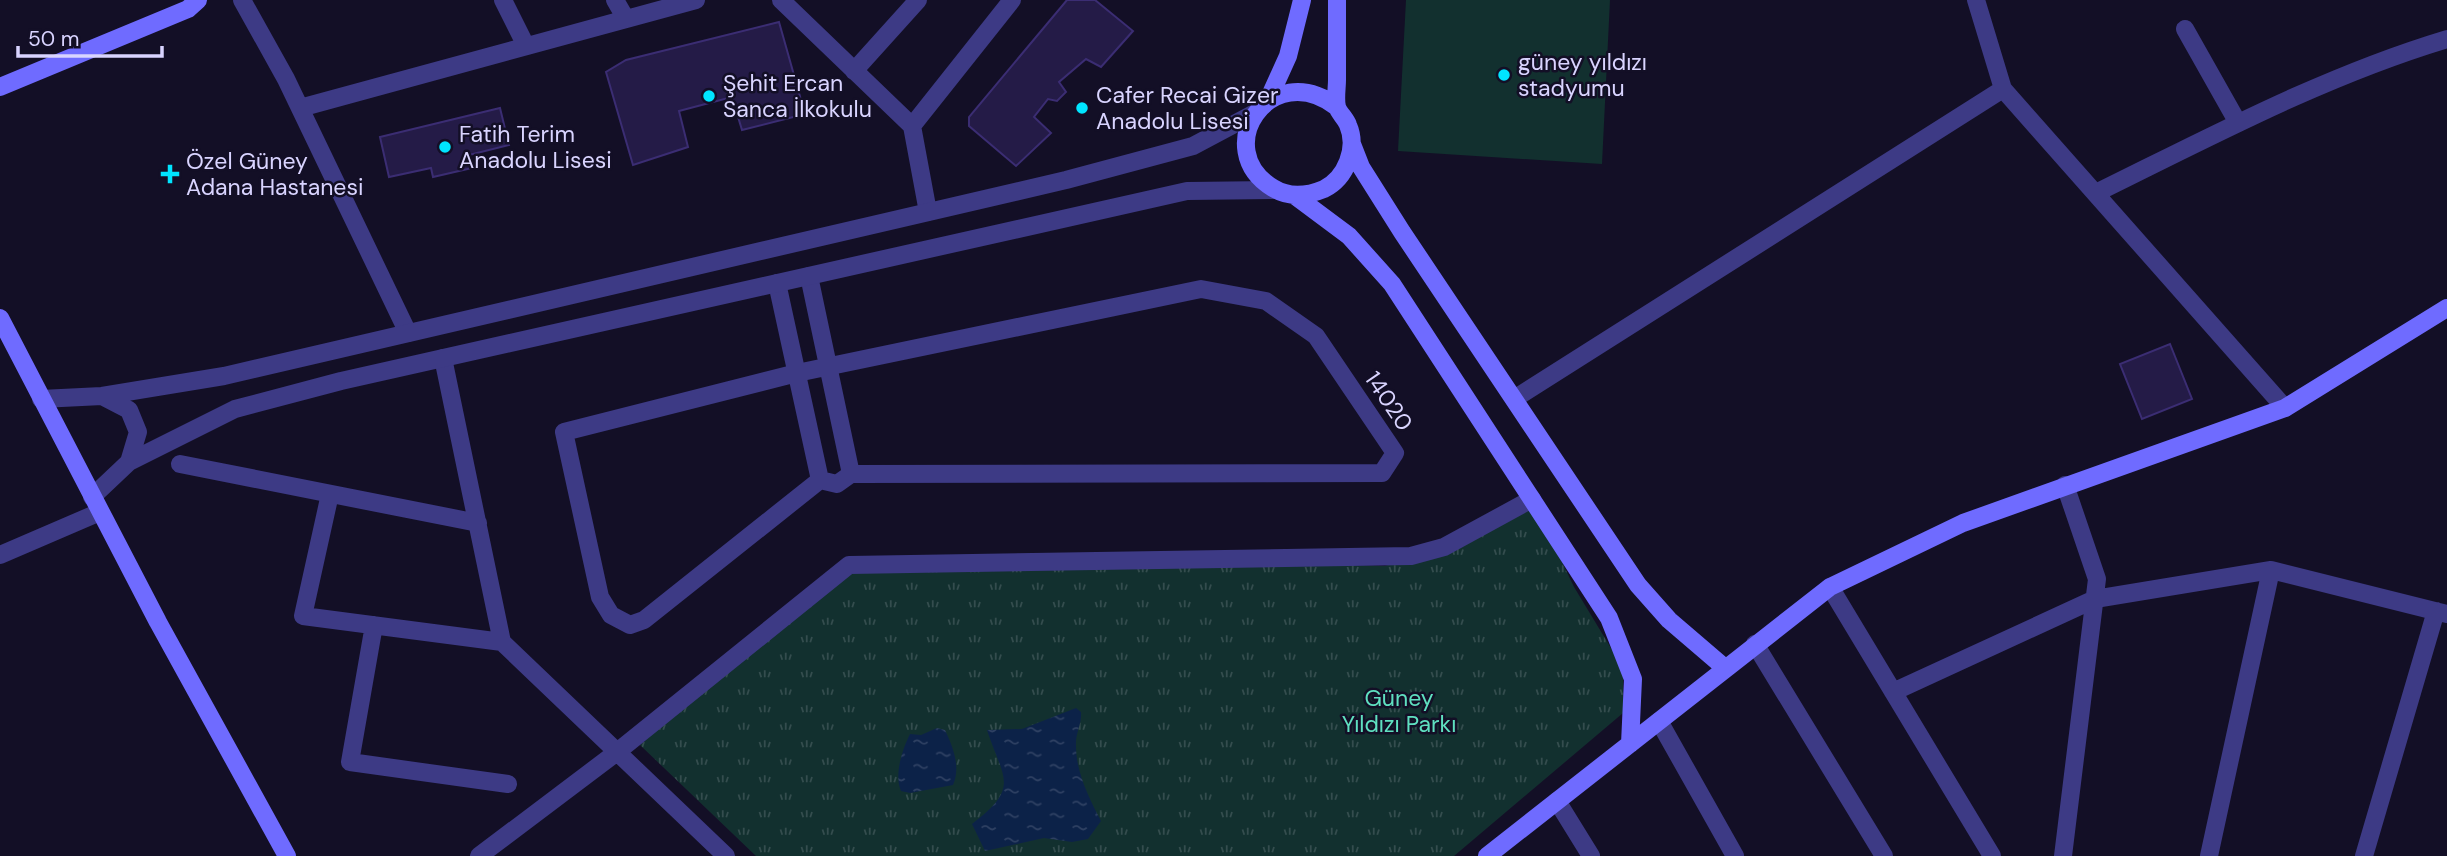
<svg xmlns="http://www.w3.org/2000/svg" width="2447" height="856" font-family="'DM Sans',sans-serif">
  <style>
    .grass { fill: url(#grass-tufts) }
    .pitch { fill: #12302f }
    .water { fill: url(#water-ripples) }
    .building { fill: #241b47; stroke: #3b2d73; stroke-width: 2 }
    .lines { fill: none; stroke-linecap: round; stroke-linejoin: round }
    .minor { stroke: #3d3a85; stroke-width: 18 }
    .tertiary { stroke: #3d3a85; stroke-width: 18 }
    .secondary { stroke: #6f6bff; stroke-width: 18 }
    .poi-dot { fill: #00e5ff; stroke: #130f26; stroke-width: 2.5 }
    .labels { text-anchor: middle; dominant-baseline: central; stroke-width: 5; stroke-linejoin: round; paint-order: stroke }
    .poi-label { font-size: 23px; fill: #d9d4ff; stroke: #130f26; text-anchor: start }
    .street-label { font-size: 23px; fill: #d9d4ff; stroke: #130f26 }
    .park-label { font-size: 23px; fill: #5fe0c0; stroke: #130f26 }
  </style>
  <defs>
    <pattern id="grass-tufts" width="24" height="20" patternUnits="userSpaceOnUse" patternTransform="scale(1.75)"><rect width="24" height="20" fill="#12302f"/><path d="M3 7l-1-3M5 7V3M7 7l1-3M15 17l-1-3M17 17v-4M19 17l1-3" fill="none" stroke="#344d4e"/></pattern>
    <pattern id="water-ripples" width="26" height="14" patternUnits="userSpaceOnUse" patternTransform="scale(1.75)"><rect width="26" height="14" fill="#0c2248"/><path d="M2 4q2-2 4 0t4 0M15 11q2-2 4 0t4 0" fill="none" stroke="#2f4163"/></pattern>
  </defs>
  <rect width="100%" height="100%" fill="#130f26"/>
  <path class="grass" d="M1532 499 1574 587 1623 668V713L1454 856H756L640 745 849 565 1126 559 1385 566 1455 545Z"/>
  <path class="pitch" d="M1406 0H1610L1602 164 1398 151Z"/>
  <path class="water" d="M1076 708 1081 712C1082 724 1075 734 1076 746 1076 772 1089 798 1101 821L1088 839 1072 842 1044 838 985 851 972 824C1021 787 1003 779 987 730L1022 729Z
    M937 728 945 730C953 747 961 767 953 785L910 793 901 791C894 775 902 750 910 734L921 735Z"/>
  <path class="building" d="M1067 0H1095L1133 31 1101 67 1086 59 1059 82 1066 92 1057 101 1048 99 1034 117 1051 133 1016 166 969 126V117Z
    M779 22 805 114 742 130 732 97 679 111 688 147 633 165 606 72 626 60Z
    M500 108 509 145 469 155 472 168 433 177 431 168 389 177 380 137Z
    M2170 344 2192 399 2142 419 2120 364Z"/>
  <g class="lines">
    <path class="minor" d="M242 0 286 79 408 333
      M503 0 526 46
      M615 0 626 19
      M781 0 912 126 928 212
      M1976 0 2003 89 2285 408
      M2185 29 2238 123
      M854 71 918 0
      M300 108 696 0
      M912 126 1012 0
      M2096 193C2210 137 2324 76 2447 39
      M809 276 851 474
      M777 283 820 480
      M443 358 502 642 726 856
      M1514 399 2003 89
      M180 464 478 523
      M820 480 644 620 630 625 611 615 600 597 564 432 797 373 1201 289 1266 301 1316 336 1395 453 1382 473 851 474
      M820 480 837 484 851 474
      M330 494 303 616 502 642
      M0 555 100 512
      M1830 587 1992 856
      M374 625 350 762 508 784
      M1755 644 1884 856
      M1893 692 2095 599 2271 570 2447 614
      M1659 721 1735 856
      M1557 801 1591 856
      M479 856 617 752 849 565 1411 556 1444 547 1532 499
      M2063 856 2097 579 2065 485
      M2209 856 2271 570
      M2364 856 2436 611"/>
    <path class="tertiary" d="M102 396 129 410 138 432 129 462
      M41 399 102 396 224 376 1066 180 1193 146 1255 113
      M92 497 129 462 235 409 341 381 1187 191 1276 190"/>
    <path class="secondary" d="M1337 0C1337 27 1337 53 1337 80 1337 88 1335 99 1337 107 1339 113 1346 119 1348 125 1358 148 1346 178 1324 189 1307 196 1289 198 1273 188 1209 149 1270 56 1337 107
      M0 87 188 9 198 0
      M1269 98 1288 56 1302 0
      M1352 144 1361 167 1402 232 1638 585 1669 620 1725 668
      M1294 195 1349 236 1392 284 1609 618 1633 679 1630 744
      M0 318 158 622 287 856
      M1487 856 1830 587 1963 523 2285 408 2447 308"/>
  </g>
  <g class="poi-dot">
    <circle cx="1504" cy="75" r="7"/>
    <circle cx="709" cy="96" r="7"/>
    <circle cx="1082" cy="108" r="7"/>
    <circle cx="445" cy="147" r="7"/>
    <path d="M166.5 163.5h7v7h7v7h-7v7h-7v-7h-7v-7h7z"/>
  </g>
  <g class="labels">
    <g class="poi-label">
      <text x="1518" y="62">güney yıldızı<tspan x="1518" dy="26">stadyumu</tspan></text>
      <text x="723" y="83">Şehit Ercan<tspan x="723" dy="26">Sanca İlkokulu</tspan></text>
      <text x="1096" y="95">Cafer Recai Gizer<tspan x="1096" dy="26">Anadolu Lisesi</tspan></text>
      <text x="459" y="134">Fatih Terim<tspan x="459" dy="26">Anadolu Lisesi</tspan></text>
      <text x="186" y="161">Özel Güney<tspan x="186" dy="26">Adana Hastanesi</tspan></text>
    </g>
    <g class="street-label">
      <text transform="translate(1389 401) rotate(56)">14020</text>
    </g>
    <g class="park-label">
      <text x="1399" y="698">Güney<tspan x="1399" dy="26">Yıldızı Parkı</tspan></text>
    </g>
  </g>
  <path d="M18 46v10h144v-10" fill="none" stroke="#d9d4ff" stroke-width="3.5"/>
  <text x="28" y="46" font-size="21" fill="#d9d4ff" stroke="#130f26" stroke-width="5" paint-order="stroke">50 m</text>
</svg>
